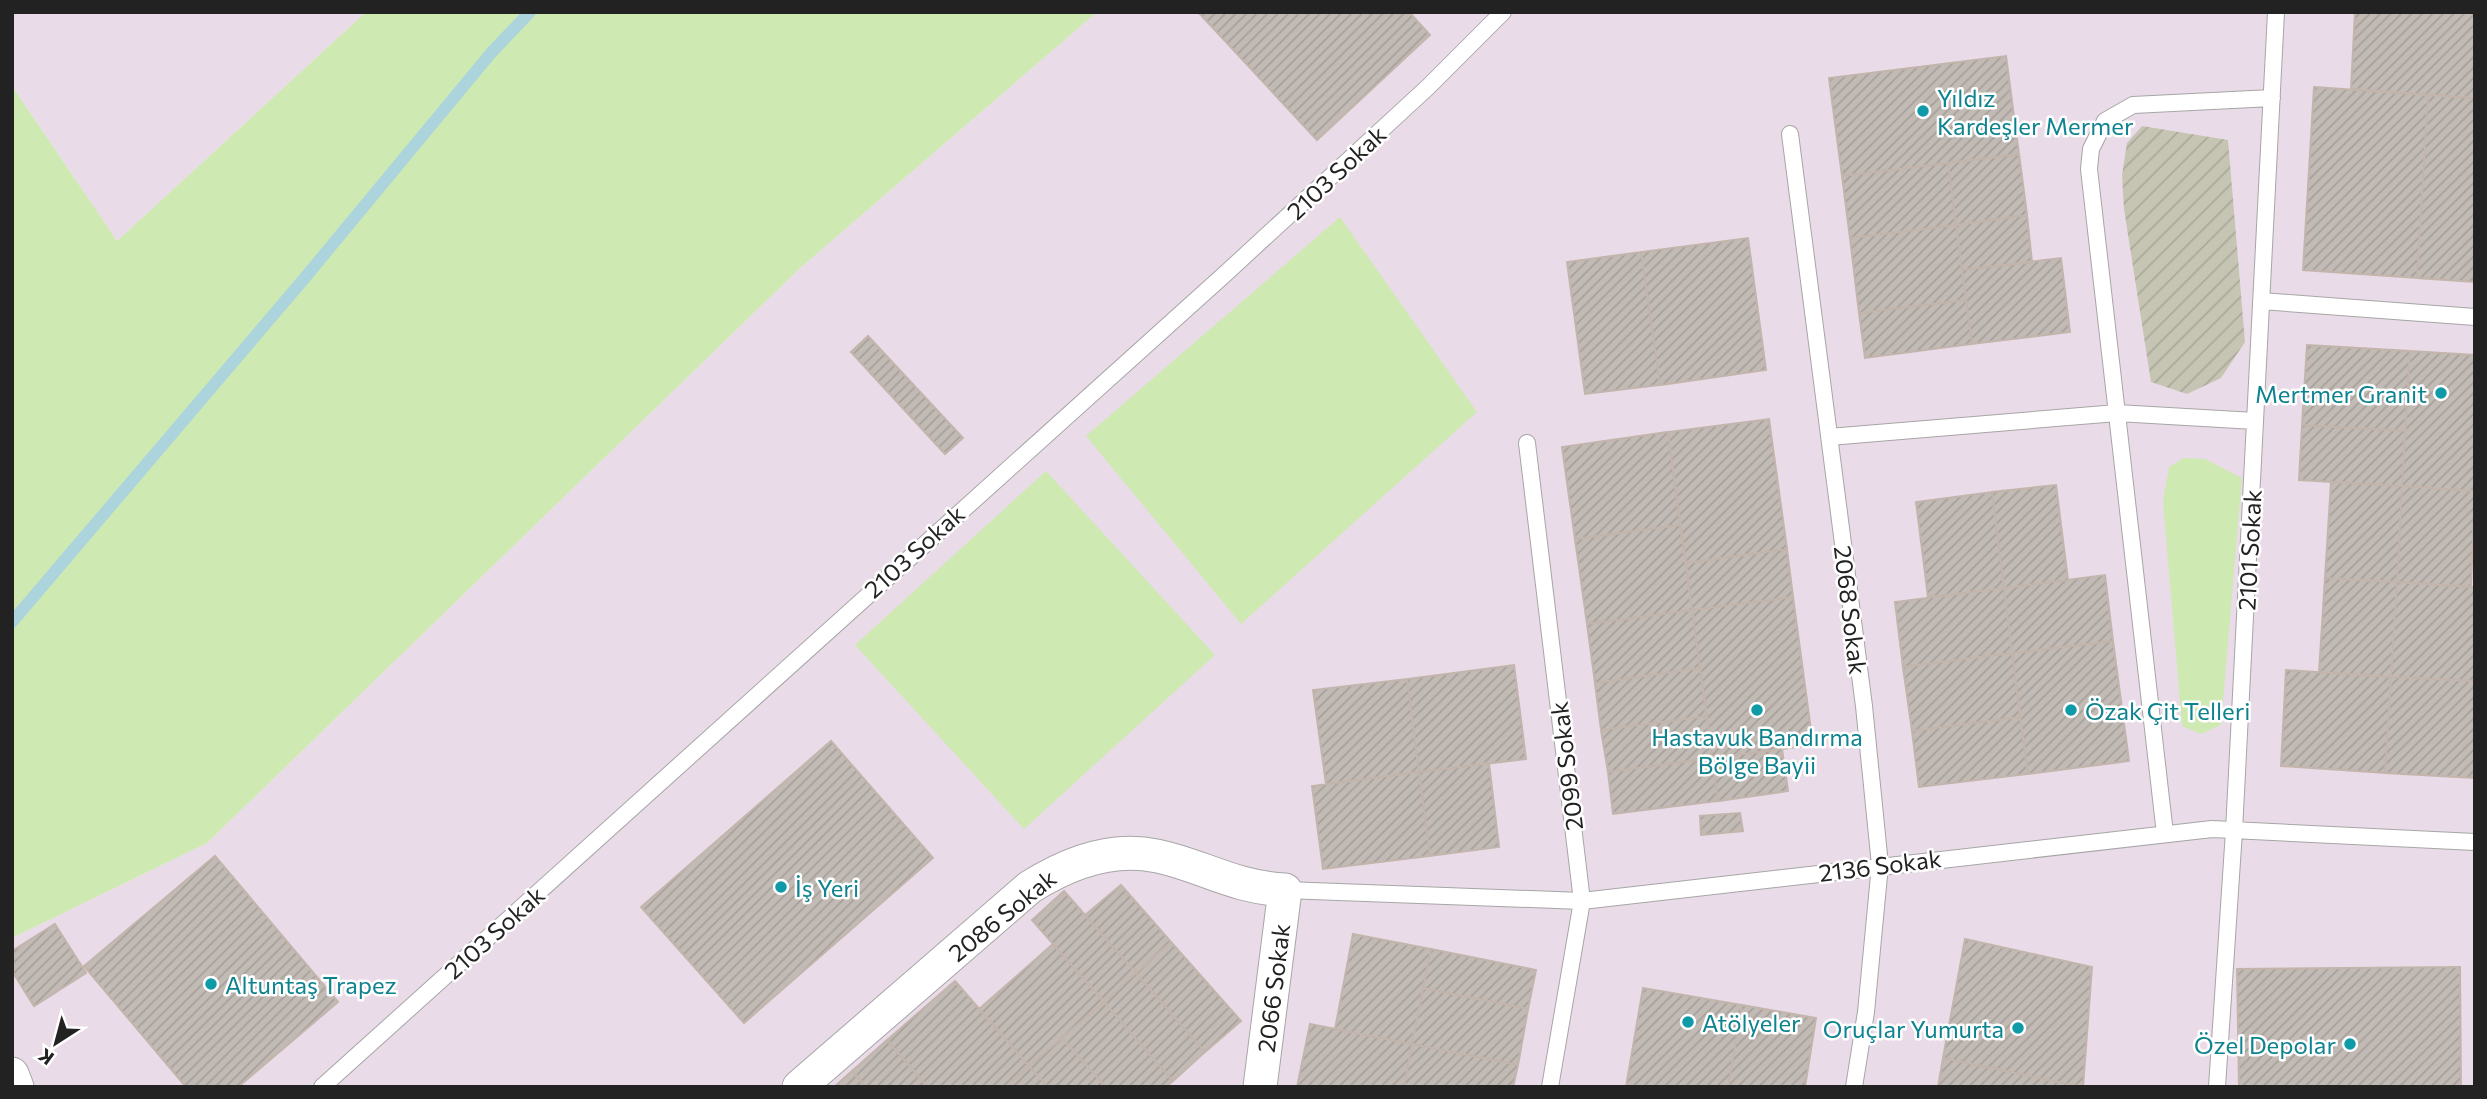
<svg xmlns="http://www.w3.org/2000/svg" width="2487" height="1099" font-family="Commissioner,sans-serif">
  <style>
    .industrial { fill: #eadbe8 }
    .construction { fill: url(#construction-furrows) }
    .grass { fill: #cfe9b2 }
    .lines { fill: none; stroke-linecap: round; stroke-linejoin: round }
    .stream { stroke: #abd4dd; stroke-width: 12 }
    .building { fill: url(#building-hatch); stroke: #c3b5ac; stroke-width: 2 }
    .lane-casing { stroke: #a6a6a6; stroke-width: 18 }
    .street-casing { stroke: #a6a6a6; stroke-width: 35 }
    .lane { stroke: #fff; stroke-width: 16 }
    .street { stroke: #fff; stroke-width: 33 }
    .culture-dot { fill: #0f9aa8; stroke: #fff; stroke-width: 2.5 }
    .labels { text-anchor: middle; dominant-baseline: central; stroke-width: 5; stroke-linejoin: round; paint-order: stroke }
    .culture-label { font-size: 24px; fill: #0d838f; stroke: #fff; text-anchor: start }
    .street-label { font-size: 24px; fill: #222; stroke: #fff }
  </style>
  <defs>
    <pattern id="construction-furrows" width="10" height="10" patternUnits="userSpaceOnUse" patternTransform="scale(1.75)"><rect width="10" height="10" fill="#c6c5b4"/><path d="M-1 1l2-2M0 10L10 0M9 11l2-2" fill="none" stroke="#aaa99a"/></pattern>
    <pattern id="building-hatch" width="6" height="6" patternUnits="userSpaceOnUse" patternTransform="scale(1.75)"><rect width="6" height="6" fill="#c2bab5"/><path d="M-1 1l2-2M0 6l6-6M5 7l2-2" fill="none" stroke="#a6a09b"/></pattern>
  </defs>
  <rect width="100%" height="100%" fill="#f1eee9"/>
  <path class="industrial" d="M12 12H366L117 241 12 86Z
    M1097 12H2475V1087H12V938L207 843 799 269Z"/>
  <path class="construction" d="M2142 126 2228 140 2245 342 2221 378 2187 394 2151 382 2124 209 2122 175 2127 143Z"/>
  <path class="grass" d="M366 12H1097L799 269 207 843 12 938V86L117 241Z
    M1340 217 1477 412 1241 624 1086 436Z
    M2184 458 2205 459 2242 478 2221 725 2201 734 2182 726 2163 501 2169 467Z
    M1046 471 1215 655 1024 829 855 645Z"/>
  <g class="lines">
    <path class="stream" d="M12 622 303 280 491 53 530 12"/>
  </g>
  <path class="building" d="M1198 12H1409L1430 35 1317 140Z
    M2355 12H2475V98L2351 89Z
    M2006 56 2019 154 1842 176 1829 78Z
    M2314 87 2428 95 2417 278 2303 270Z
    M2428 95 2475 98V282L2417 278Z
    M2019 154 2027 215 1956 225 1948 163Z
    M1948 163 1956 225 1850 238 1842 176Z
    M2027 215 2032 262 1962 270 1956 225Z
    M1956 225 1966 300 1859 313 1850 238Z
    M1748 238 1766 370 1660 385 1641 252Z
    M1641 252 1660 385 1585 394 1567 262Z
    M2061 258 2070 332 1972 344 1962 270Z
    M1966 300 1972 344 1865 358 1859 313Z
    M868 336 963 438 945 454 851 352Z
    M2307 345 2410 351 2405 431 2302 425Z
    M2410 351 2475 355V491L2402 486Z
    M1769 419 1787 549 1686 563 1668 432Z
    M2302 425 2405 431 2402 486 2299 480Z
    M1668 432 1680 525 1575 539 1562 447Z
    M2331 482 2402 486 2397 582 2325 578Z
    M2056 485 2068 580 2004 588 1992 492Z
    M2402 486 2475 491 2471 587 2397 582Z
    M1992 492 2004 588 1928 597 1916 502Z
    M1680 525 1692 610 1587 624 1575 539Z
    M1787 549 1793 597 1692 610 1686 563Z
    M2105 575 2113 641 2012 653 2004 588Z
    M2325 578 2397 582 2391 677 2319 672Z
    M2397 582 2475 587V681L2391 677Z
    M2004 588 2012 653 1903 667 1895 602Z
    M1793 597 1813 745 1712 758 1692 610Z
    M1692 610 1700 668 1595 683 1587 624Z
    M2113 641 2129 761 2028 774 2012 653Z
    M2012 653 2020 717 1912 731 1903 667Z
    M1514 665 1526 759 1419 772 1407 679Z
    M1700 668 1707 716 1601 730 1595 683Z
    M2286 670 2391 677 2385 773 2281 766Z
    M2391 677 2475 681V778L2385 773Z
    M1407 679 1419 772 1326 784 1313 690Z
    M1707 716 1712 758 1608 772 1601 730Z
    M2020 717 2028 774 1919 787 1912 731Z
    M831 741 933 858 744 1023 641 907Z
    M1782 749 1788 791 1718 801 1712 758Z
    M1712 758 1718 801 1613 814 1608 772Z
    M1489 763 1499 847 1430 856 1419 772Z
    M1419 772 1430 856 1323 869 1312 786Z
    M1740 813 1743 831 1701 835 1700 816Z
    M215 856 338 1002 238 1087H186L84 966Z
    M1121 885 1171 942 1136 973 1085 915Z
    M1064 891 1136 973 1104 1002 1032 920Z
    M55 924 86 973 34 1006 12 971V951Z
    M1353 934 1431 949 1412 1044 1335 1029Z
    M1965 939 2092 967 2083 1087 1943 1058Z
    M1171 942 1241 1021 1205 1052 1136 973Z
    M1053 944 1104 1002 1029 1066 979 1009Z
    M1431 949 1536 970 1528 1009 1423 988Z
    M2460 967 2461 1087H2239L2237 969Z
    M1136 973 1205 1052 1173 1081 1104 1002Z
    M955 981 1029 1066 1006 1087H928L887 1040Z
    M1423 988 1528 1009 1518 1065 1412 1044Z
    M1643 988 1742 1005 1728 1087H1626Z
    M1104 1002 1173 1081 1166 1087H1106L1062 1038Z
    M1742 1005 1816 1018 1805 1087H1728Z
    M1310 1024 1412 1044 1404 1087H1297Z
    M1062 1038 1106 1087H1048L1029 1066Z
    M887 1040 928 1087H866L852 1071Z
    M1412 1044 1518 1065 1513 1087H1404Z
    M1943 1058 2083 1087H1938Z
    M1029 1066 1048 1087H1006Z
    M852 1071 866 1087H834Z"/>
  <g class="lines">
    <defs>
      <path id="lane" d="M1790 134 1864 706 1880 865 1866 1012 1854 1087
        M2261 301 2475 317
        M1829 437 2117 413 2255 421
        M1527 443 1582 901 1550 1087
        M2165 834 2089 169 2091 149 2105 121 2133 105 2272 98
        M1285 890 1582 901 2212 829 2475 842
        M322 1087 1225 274 1428 87 1503 12
        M2217 1087 2234 831 2276 12"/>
      <path id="street" d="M12 1074 17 1087
        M799 1087 1030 887C1068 863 1111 846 1157 856 1204 866 1232 887 1285 890L1260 1087"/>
    </defs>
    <use href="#lane" class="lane-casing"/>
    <use href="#street" class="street-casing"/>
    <use href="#lane" class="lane"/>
    <use href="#street" class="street"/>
  </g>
  <g class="culture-dot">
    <circle cx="1923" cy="111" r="7"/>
    <circle cx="2441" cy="393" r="7"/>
    <circle cx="1757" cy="710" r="7"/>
    <circle cx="2071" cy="710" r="7"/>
    <circle cx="781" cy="887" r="7"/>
    <circle cx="211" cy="984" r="7"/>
    <circle cx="1688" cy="1022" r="7"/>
    <circle cx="2018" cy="1028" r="7"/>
    <circle cx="2350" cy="1044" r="7"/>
  </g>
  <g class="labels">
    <g class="culture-label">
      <text x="1937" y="97">Yıldız<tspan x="1937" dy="28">Kardeşler Mermer</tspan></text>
      <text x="2427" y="393" text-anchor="end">Mertmer Granit</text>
      <text x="2085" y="710">Özak Çit Telleri</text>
      <text x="1757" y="736" text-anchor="middle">Hastavuk Bandırma<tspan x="1757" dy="28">Bölge Bayii</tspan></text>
      <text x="795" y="887">İş Yeri</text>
      <text x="225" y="984">Altuntaş Trapez</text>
      <text x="1702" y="1022">Atölyeler</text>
      <text x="2004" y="1028" text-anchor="end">Oruçlar Yumurta</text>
      <text x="2336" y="1044" text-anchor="end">Özel Depolar</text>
    </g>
    <g class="street-label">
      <text transform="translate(1336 172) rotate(-43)">2103 Sokak</text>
      <text transform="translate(2249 550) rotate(-87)">2101 Sokak</text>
      <text transform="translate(914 551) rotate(-42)">2103 Sokak</text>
      <text transform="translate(1851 610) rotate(83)">2068 Sokak</text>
      <text transform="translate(1566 766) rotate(-97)">2099 Sokak</text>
      <text transform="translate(1880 865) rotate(-7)">2136 Sokak</text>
      <text transform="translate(1002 915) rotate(-39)">2086 Sokak</text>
      <text transform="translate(494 932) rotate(-42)">2103 Sokak</text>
      <text transform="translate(1273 988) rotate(-83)">2066 Sokak</text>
    </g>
  </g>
  <rect width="2487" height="1099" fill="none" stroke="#222222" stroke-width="28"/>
  <g transform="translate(56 1043) rotate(216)" stroke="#ffffff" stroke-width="5" paint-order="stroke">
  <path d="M0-5L12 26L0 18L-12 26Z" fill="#222222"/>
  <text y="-10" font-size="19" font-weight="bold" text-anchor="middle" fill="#222222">K</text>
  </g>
</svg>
